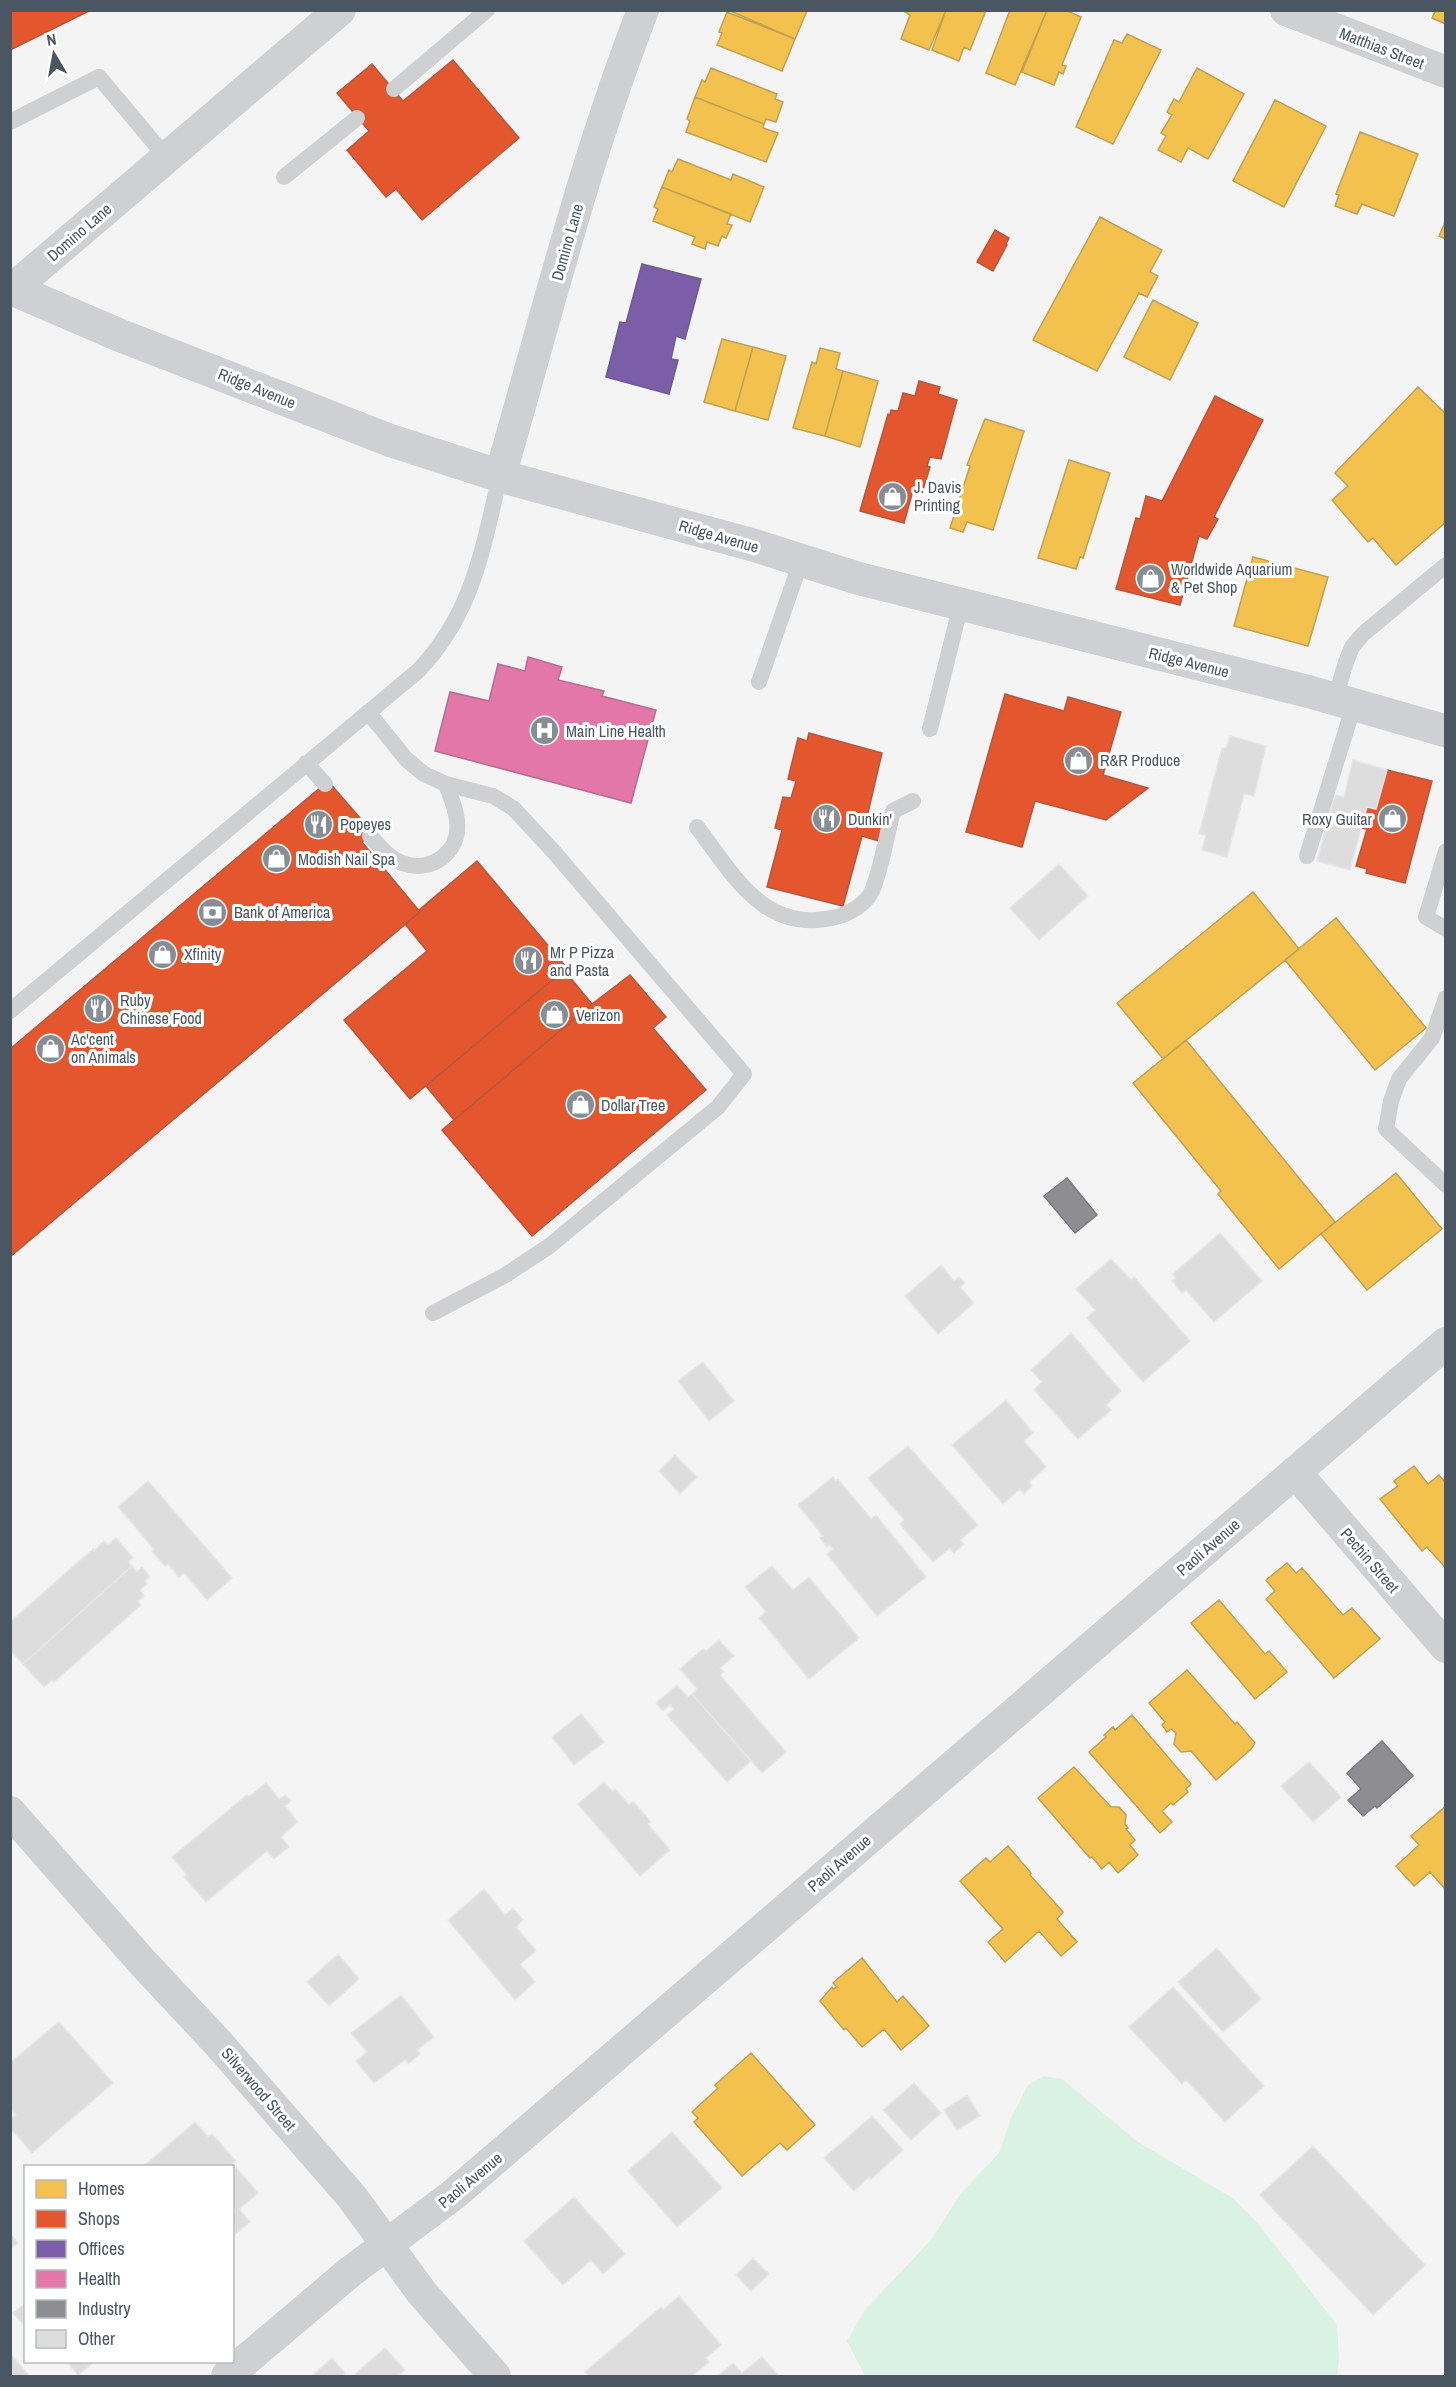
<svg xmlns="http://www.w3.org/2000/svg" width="1456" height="2387" font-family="'Archivo Narrow',sans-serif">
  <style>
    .green { fill: #d9f2e3 }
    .homes { fill: #f2c14e; stroke: #c0a154; stroke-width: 1.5 }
    .shops { fill: #e4572e; stroke: #b6573d; stroke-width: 1.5 }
    .offices { fill: #7b5ea7; stroke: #6c5c92; stroke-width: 1.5 }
    .health { fill: #e377a8; stroke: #b56d93; stroke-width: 1.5 }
    .industry { fill: #8d8d92; stroke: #797c83; stroke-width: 1.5 }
    .building { fill: #ddddde; stroke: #e5e6e7; stroke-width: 1.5 }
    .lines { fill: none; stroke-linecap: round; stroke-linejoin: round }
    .service { stroke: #ced0d2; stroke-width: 16 }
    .minor { stroke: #ced0d2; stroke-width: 32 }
    .secondary { stroke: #ced0d4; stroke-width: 33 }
    .labels { text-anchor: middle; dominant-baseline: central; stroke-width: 6; stroke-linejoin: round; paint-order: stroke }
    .street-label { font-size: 16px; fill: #4a5661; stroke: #fff }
    .poi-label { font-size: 16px; fill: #4a5661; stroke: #fff; text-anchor: start }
  </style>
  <rect width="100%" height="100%" fill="#f4f4f4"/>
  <path class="green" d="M1044 2076 1062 2079 1138 2142 1234 2199 1259 2225 1337 2325 1339 2358 1337 2376H865L847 2341 865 2310 931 2240 961 2193 999 2153 1011 2118 1028 2085Z"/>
  <path class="homes" d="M728 10H806L807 11 795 39Z
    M946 10 929 50 901 39 910 15 902 10Z
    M946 10H982L985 13 970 50 964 47 959 61 932 50Z
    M1010 10H1047L1015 85 986 73Z
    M1047 10H1065L1081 17 1062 65 1066 66 1063 74 1059 72 1054 85 1022 72Z
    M1436 10H1446V24L1432 18Z
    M727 12 795 39 782 71 717 45 722 33 719 32Z
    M1127 34 1161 50 1113 144 1076 127 1114 40 1122 43Z
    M711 68 777 94 775 99 783 102 776 122 766 119 764 124 695 97 702 80 705 82Z
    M1197 68 1244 94 1208 159 1188 148 1181 162 1158 150 1166 136 1161 133 1172 115 1167 112 1174 99 1179 102Z
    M695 97 764 124 763 128 778 133 766 162 686 132 690 121 687 119Z
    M1275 100 1326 126 1284 207 1233 181Z
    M1360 132 1418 154 1394 216 1362 204 1357 214 1335 206 1339 195 1336 194Z
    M678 159 731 180 733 174 764 187 750 222 662 187 669 170 672 172Z
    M662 187 731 214 727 224 732 225 726 238 722 236 718 246 707 242 705 249 692 244 695 237 653 221 658 209 654 207Z
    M1100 217 1162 250 1150 272 1158 276 1147 297 1139 293 1097 371 1033 340Z
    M1446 220V239L1439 236Z
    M1153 300 1198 323 1170 380 1124 357Z
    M722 339 753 347 735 411 704 402Z
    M753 347 786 356 768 420 735 411Z
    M820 348 840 353 836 369 843 371 825 436 793 428 812 362 816 364Z
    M843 371 878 381 860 447 825 436Z
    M1418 387 1446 414V522L1396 565 1373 538 1368 542 1332 500 1348 486 1335 473Z
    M985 419 1024 431 993 530 967 522 963 532 950 528 970 466 967 465Z
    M1069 460 1110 473 1083 558 1080 557 1076 569 1038 558Z
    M1253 557 1328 577 1308 646 1234 626Z
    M1253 892 1299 949 1163 1059 1117 1003Z
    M1336 918 1426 1028 1375 1070 1285 960Z
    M1186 1040 1335 1222 1279 1269 1218 1194 1221 1191 1133 1083Z
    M1396 1173 1442 1229 1367 1290 1321 1234Z
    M1414 1466 1428 1484 1439 1475 1446 1483V1565L1444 1566 1427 1547 1422 1551 1380 1499 1398 1486 1394 1481Z
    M1287 1563 1296 1573 1302 1568 1343 1615 1352 1608 1380 1639 1334 1678 1266 1599 1275 1591 1266 1580Z
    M1219 1600 1265 1654 1269 1651 1287 1672 1255 1699 1191 1623Z
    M1187 1670 1235 1724 1237 1722 1255 1743 1251 1749 1216 1780 1191 1751 1181 1752 1174 1744 1176 1733 1171 1729 1167 1732 1162 1725 1165 1722 1149 1703Z
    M1132 1715 1191 1784 1186 1789 1188 1792 1173 1805 1171 1803 1162 1811 1172 1822 1160 1833 1089 1752 1106 1737 1104 1735 1113 1727 1115 1730Z
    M1074 1767 1111 1807H1119L1126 1815 1125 1824 1128 1828 1126 1829 1135 1840 1130 1845 1138 1855 1118 1873 1109 1862 1102 1869 1092 1857 1090 1858 1038 1798Z
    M1446 1806V1890L1430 1872 1414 1886 1396 1866 1419 1845 1411 1836Z
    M1008 1846 1031 1873 1030 1875 1063 1912 1057 1919 1077 1942 1061 1956 1039 1931 1005 1962 988 1942 1003 1929 960 1881 986 1858 990 1862Z
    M862 1958 897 2002 903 1996 929 2026 901 2050 884 2029 862 2047 846 2028 844 2030 820 2001 832 1987 833 1989 837 1987 833 1983Z
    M751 2053 815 2125 787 2150 780 2143 742 2176 694 2122 698 2118 692 2112 718 2088 715 2085Z"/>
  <path class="shops" d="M10 10H91L10 50Z
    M453 60 519 138 422 220 396 189 386 197 347 150 369 131 337 93 372 64 403 101Z
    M995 230 1009 238 1006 244 1007 245 993 271 977 262Z
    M919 381 940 387 938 394 957 400 941 459 930 457 927 466 930 467 923 490 914 487 904 523 860 511 888 414 890 415 891 410 898 411 903 393 915 396Z
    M1215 396 1263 420 1214 517 1218 519 1207 539 1199 536 1180 605 1116 589 1136 518 1140 519 1146 496 1162 501Z
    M1005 694 1064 711 1068 697 1121 712 1103 775 1148 788 1106 820 1035 801 1022 847 966 832Z
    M809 733 882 753 867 817 886 822 879 841 862 836 843 906 767 887 782 830 775 828 783 797 791 798 796 781 788 779 798 738 807 741Z
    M1387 770 1432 781 1405 883 1366 873 1367 869 1356 866 1367 829 1361 828 1367 807 1376 809Z
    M328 781 373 833 362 842 420 912 10 1257V1049Z
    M477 861 567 968 410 1099 344 1020 427 951 405 924 420 912 419 910Z
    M564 970 592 1004 454 1120 426 1086Z
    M630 975 666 1017 653 1028 706 1090 532 1236 442 1130 592 1004Z"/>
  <path class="offices" d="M642 264 701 279 685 339 676 336 671 359 678 360 669 394 606 377 620 322 626 323Z"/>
  <path class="health" d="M528 657 562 667 558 680 604 691 602 696 656 710 631 803 435 751 450 692 489 701 498 664 525 671Z"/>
  <path class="industry" d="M1067 1178 1097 1215 1075 1233 1044 1196Z
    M1382 1741 1413 1776 1377 1808 1375 1806 1363 1816 1348 1800 1361 1789 1347 1773Z"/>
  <path class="building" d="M1230 736 1266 746 1254 796 1244 794 1227 857 1202 850 1206 835 1199 834 1222 748H1226Z
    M1353 760 1387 770 1376 809 1367 807 1350 870 1317 861 1335 795 1344 797Z
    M1059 864 1088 896 1039 940 1010 908Z
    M1220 1233 1262 1281 1214 1322 1186 1290 1182 1293 1172 1281 1176 1278 1173 1274Z
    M1111 1259 1131 1280 1134 1277 1190 1341 1143 1382 1087 1318 1095 1310 1076 1289Z
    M941 1265 954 1281 959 1277 965 1283 960 1287 974 1303 938 1334 905 1296Z
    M1071 1333 1121 1391 1106 1405 1111 1410 1078 1439 1034 1390 1042 1382 1031 1370Z
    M703 1362 734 1401 709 1421 678 1381Z
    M1006 1400 1033 1433 1024 1441 1046 1467 1029 1482 1032 1486 1024 1494 1020 1489 1003 1504 952 1445Z
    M908 1446 978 1525 960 1540 964 1544 954 1553 950 1548 933 1562 900 1524 904 1520 868 1478Z
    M675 1455 697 1477 680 1494 659 1471Z
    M833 1477 836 1481 838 1479 871 1519 876 1515 926 1577 877 1616 827 1554 833 1549 829 1545 827 1547 820 1538 823 1536 798 1505Z
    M148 1481 232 1578 207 1600 184 1573 179 1577 168 1564 165 1566 152 1551 154 1549 118 1507Z
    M116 1538 133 1558 128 1562 132 1566 23 1664 10 1650V1622L93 1549 94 1551 104 1541 108 1545Z
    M132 1566 137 1572 142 1567 150 1577 145 1581 147 1584 140 1590 144 1596 138 1601 141 1605 54 1682 52 1680 44 1687 23 1664Z
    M772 1566 793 1590 809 1577 859 1638 809 1679 759 1618 766 1612 745 1587Z
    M719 1640 734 1656 720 1668 724 1672 720 1675 786 1752 762 1773 692 1694 697 1689 680 1669 703 1649 706 1651Z
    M677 1685 688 1697 692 1694 751 1761 727 1782 667 1715 674 1709 670 1705 663 1711 656 1703Z
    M581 1714 604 1742 574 1765 552 1737Z
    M1309 1762 1341 1797 1313 1822 1281 1786Z
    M604 1782 612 1791 615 1789 629 1805 633 1801 651 1822 648 1824 670 1850 640 1876 578 1804Z
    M266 1783 279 1799 285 1795 291 1801 285 1806 298 1822 281 1837 289 1847 274 1859 267 1851 206 1902 184 1877 187 1875 172 1857 247 1795 249 1797Z
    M484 1889 505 1915 513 1908 523 1920 516 1927 536 1951 520 1964 535 1982 515 2000 448 1920Z
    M1217 1948 1261 1999 1223 2032 1178 1982Z
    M338 1954 359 1979 329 2006 307 1982Z
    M1173 1987 1264 2086 1225 2122 1186 2080 1182 2084 1129 2027Z
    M401 1995 434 2037 417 2050 420 2054 408 2064 405 2060 374 2083 356 2061 367 2052 351 2033Z
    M59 2022 113 2083 32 2153 10 2128V2119L16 2115 10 2109V2063Z
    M914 2083 941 2113 911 2140 883 2110Z
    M967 2095 980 2116 957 2130 944 2110Z
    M872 2116 903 2150 871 2179 869 2177 854 2191 824 2158Z
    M195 2122 208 2137 212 2134 236 2161 232 2163 258 2193 239 2209 250 2222 232 2237V2166H144Z
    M672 2132 722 2188 677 2227 628 2171Z
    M1313 2146 1425 2265 1373 2315 1260 2195Z
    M574 2197 625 2254 603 2274 591 2260 563 2285 524 2241Z
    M10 2233 18 2243 10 2249Z
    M753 2258 769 2274 751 2291 736 2275Z
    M679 2296 721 2345 706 2358 709 2362 692 2376H589L585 2372 661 2307 663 2310Z
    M26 2303V2327L13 2313Z
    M385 2348 405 2370 397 2376H357L355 2374Z
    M10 2353 28 2374 25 2376H10Z
    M762 2357 779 2376H718L733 2363 742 2373Z
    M332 2358 345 2373 341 2376H312Z
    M67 2362H94L78 2375Z"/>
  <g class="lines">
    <path class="service" d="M394 89 487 10
      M10 122 99 77 166 157
      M284 177 357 118
      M759 682 801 561
      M1335 699 1346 662 1352 647 1363 634 1446 565
      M368 712 406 759 424 774 446 784 493 796 513 808 554 852 744 1074 718 1107 548 1247 504 1276 433 1313
      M930 729 961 604
      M306 763 325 784
      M697 827C734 875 764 935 836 917 849 914 866 904 872 891 881 870 887 834 893 811L913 801
      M370 836C380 846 388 858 402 863 431 874 461 852 457 821 456 808 450 796 446 784
      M1446 851 1426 917 1446 929
      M1307 856 1354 705
      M1446 998 1432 1038 1399 1079 1391 1101 1386 1129 1446 1185
      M10 1011 418 671C473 613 482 551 500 476"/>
    <path class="minor" d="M1286 10 1446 72
      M10 291 340 10
      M500 476C545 321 584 162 643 10
      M1295 1472 1446 1647
      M10 1812 144 1964 218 2043 352 2197 422 2293 495 2376
      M227 2376 350 2272 453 2195 1446 1343"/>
    <path class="secondary" d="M10 288 119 335 289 401 389 440 500 476 753 545 857 578 1310 692 1446 731"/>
  </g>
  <defs>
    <symbol id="shop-disc" viewBox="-11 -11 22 22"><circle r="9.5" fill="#868d94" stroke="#fff"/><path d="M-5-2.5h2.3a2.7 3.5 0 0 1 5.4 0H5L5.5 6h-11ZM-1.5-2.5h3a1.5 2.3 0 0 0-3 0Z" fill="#fff"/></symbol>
    <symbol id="hospital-disc" viewBox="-11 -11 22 22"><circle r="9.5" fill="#868d94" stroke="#fff"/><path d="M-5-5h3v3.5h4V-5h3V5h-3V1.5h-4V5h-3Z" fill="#fff"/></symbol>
    <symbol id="restaurant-disc" viewBox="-11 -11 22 22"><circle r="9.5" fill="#868d94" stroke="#fff"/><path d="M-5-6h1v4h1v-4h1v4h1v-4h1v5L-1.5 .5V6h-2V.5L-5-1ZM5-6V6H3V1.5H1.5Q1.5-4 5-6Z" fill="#fff"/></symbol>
    <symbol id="bank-disc" viewBox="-11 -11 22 22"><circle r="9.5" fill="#868d94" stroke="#fff"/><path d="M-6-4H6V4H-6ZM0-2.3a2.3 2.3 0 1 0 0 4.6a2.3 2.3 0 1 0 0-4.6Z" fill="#fff"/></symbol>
  </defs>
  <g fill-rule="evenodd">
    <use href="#shop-disc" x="876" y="480" width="33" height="33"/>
    <use href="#shop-disc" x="1134" y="562" width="33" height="33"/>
    <use href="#hospital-disc" x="528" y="714" width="33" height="33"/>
    <use href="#shop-disc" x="1062" y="744" width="33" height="33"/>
    <use href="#restaurant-disc" x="810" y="802" width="33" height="33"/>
    <use href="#shop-disc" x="1376" y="802" width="33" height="33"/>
    <use href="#restaurant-disc" x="302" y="808" width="33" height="33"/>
    <use href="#shop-disc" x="260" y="842" width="33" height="33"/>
    <use href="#bank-disc" x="196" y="896" width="33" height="33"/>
    <use href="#shop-disc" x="146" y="938" width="33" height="33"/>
    <use href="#restaurant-disc" x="512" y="944" width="33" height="33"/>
    <use href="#restaurant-disc" x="82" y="992" width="33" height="33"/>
    <use href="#shop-disc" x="538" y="998" width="33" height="33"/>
    <use href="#shop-disc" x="34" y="1032" width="33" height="33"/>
    <use href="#shop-disc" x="564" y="1088" width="33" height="33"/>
  </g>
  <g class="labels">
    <g class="street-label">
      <text transform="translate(1382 48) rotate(21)">Matthias Street</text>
      <text transform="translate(79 232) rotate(-41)">Domino Lane</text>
      <text transform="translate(567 242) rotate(-74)">Domino Lane</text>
      <text transform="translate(257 388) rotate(22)">Ridge Avenue</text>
      <text transform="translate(719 536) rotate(16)">Ridge Avenue</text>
      <text transform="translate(1189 662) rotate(14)">Ridge Avenue</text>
      <text transform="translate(1208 1547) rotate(-41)">Paoli Avenue</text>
      <text transform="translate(1370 1560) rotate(49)">Pechin Street</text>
      <text transform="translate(839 1863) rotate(-41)">Paoli Avenue</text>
      <text transform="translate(259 2089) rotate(49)">Silverwood Street</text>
      <text transform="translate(470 2180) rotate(-40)">Paoli Avenue</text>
    </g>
    <g class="poi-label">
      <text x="914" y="487">J. Davis<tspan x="914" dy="18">Printing</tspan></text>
      <text x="1171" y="569">Worldwide Aquarium<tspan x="1171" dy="18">&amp; Pet Shop</tspan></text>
      <text x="566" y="731">Main Line Health</text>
      <text x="1100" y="760">R&amp;R Produce</text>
      <text x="848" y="819">Dunkin'</text>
      <text x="1372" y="819" text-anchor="end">Roxy Guitar</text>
      <text x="340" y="824">Popeyes</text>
      <text x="298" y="859">Modish Nail Spa</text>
      <text x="234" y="912">Bank of America</text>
      <text x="550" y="952">Mr P Pizza<tspan x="550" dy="18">and Pasta</tspan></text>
      <text x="184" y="954">Xfinity</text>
      <text x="120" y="1000">Ruby<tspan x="120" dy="18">Chinese Food</tspan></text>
      <text x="576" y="1015">Verizon</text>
      <text x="71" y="1039">Ac'cent<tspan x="71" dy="18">on Animals</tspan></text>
      <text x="601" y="1105">Dollar Tree</text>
    </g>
  </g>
  <rect width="1456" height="2387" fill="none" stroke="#4a5661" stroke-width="24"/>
  <rect x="24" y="2165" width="210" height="198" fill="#ffffff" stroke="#b7bbc0" stroke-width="1.5"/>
  <rect x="36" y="2180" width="30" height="18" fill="#f2c14e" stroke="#b7bbc0" stroke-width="1.5"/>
  <text x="78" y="2195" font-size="18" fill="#4a5661">Homes</text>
  <rect x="36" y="2210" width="30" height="18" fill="#e4572e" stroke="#b7bbc0" stroke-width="1.5"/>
  <text x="78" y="2225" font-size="18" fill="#4a5661">Shops</text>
  <rect x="36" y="2240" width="30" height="18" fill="#7b5ea7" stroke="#b7bbc0" stroke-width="1.5"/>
  <text x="78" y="2255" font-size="18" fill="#4a5661">Offices</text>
  <rect x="36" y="2270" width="30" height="18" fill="#e377a8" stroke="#b7bbc0" stroke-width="1.5"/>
  <text x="78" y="2285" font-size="18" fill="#4a5661">Health</text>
  <rect x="36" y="2300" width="30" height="18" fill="#8d8d92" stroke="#b7bbc0" stroke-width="1.5"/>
  <text x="78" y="2315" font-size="18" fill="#4a5661">Industry</text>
  <rect x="36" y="2330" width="30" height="18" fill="#ddddde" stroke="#b7bbc0" stroke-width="1.5"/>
  <text x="78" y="2345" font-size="18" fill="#4a5661">Other</text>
  <g transform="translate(54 54) rotate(350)" stroke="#ffffff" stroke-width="4.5" paint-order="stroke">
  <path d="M0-4.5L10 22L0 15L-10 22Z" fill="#4a5661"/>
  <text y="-9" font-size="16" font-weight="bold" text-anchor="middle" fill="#4a5661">N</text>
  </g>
</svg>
